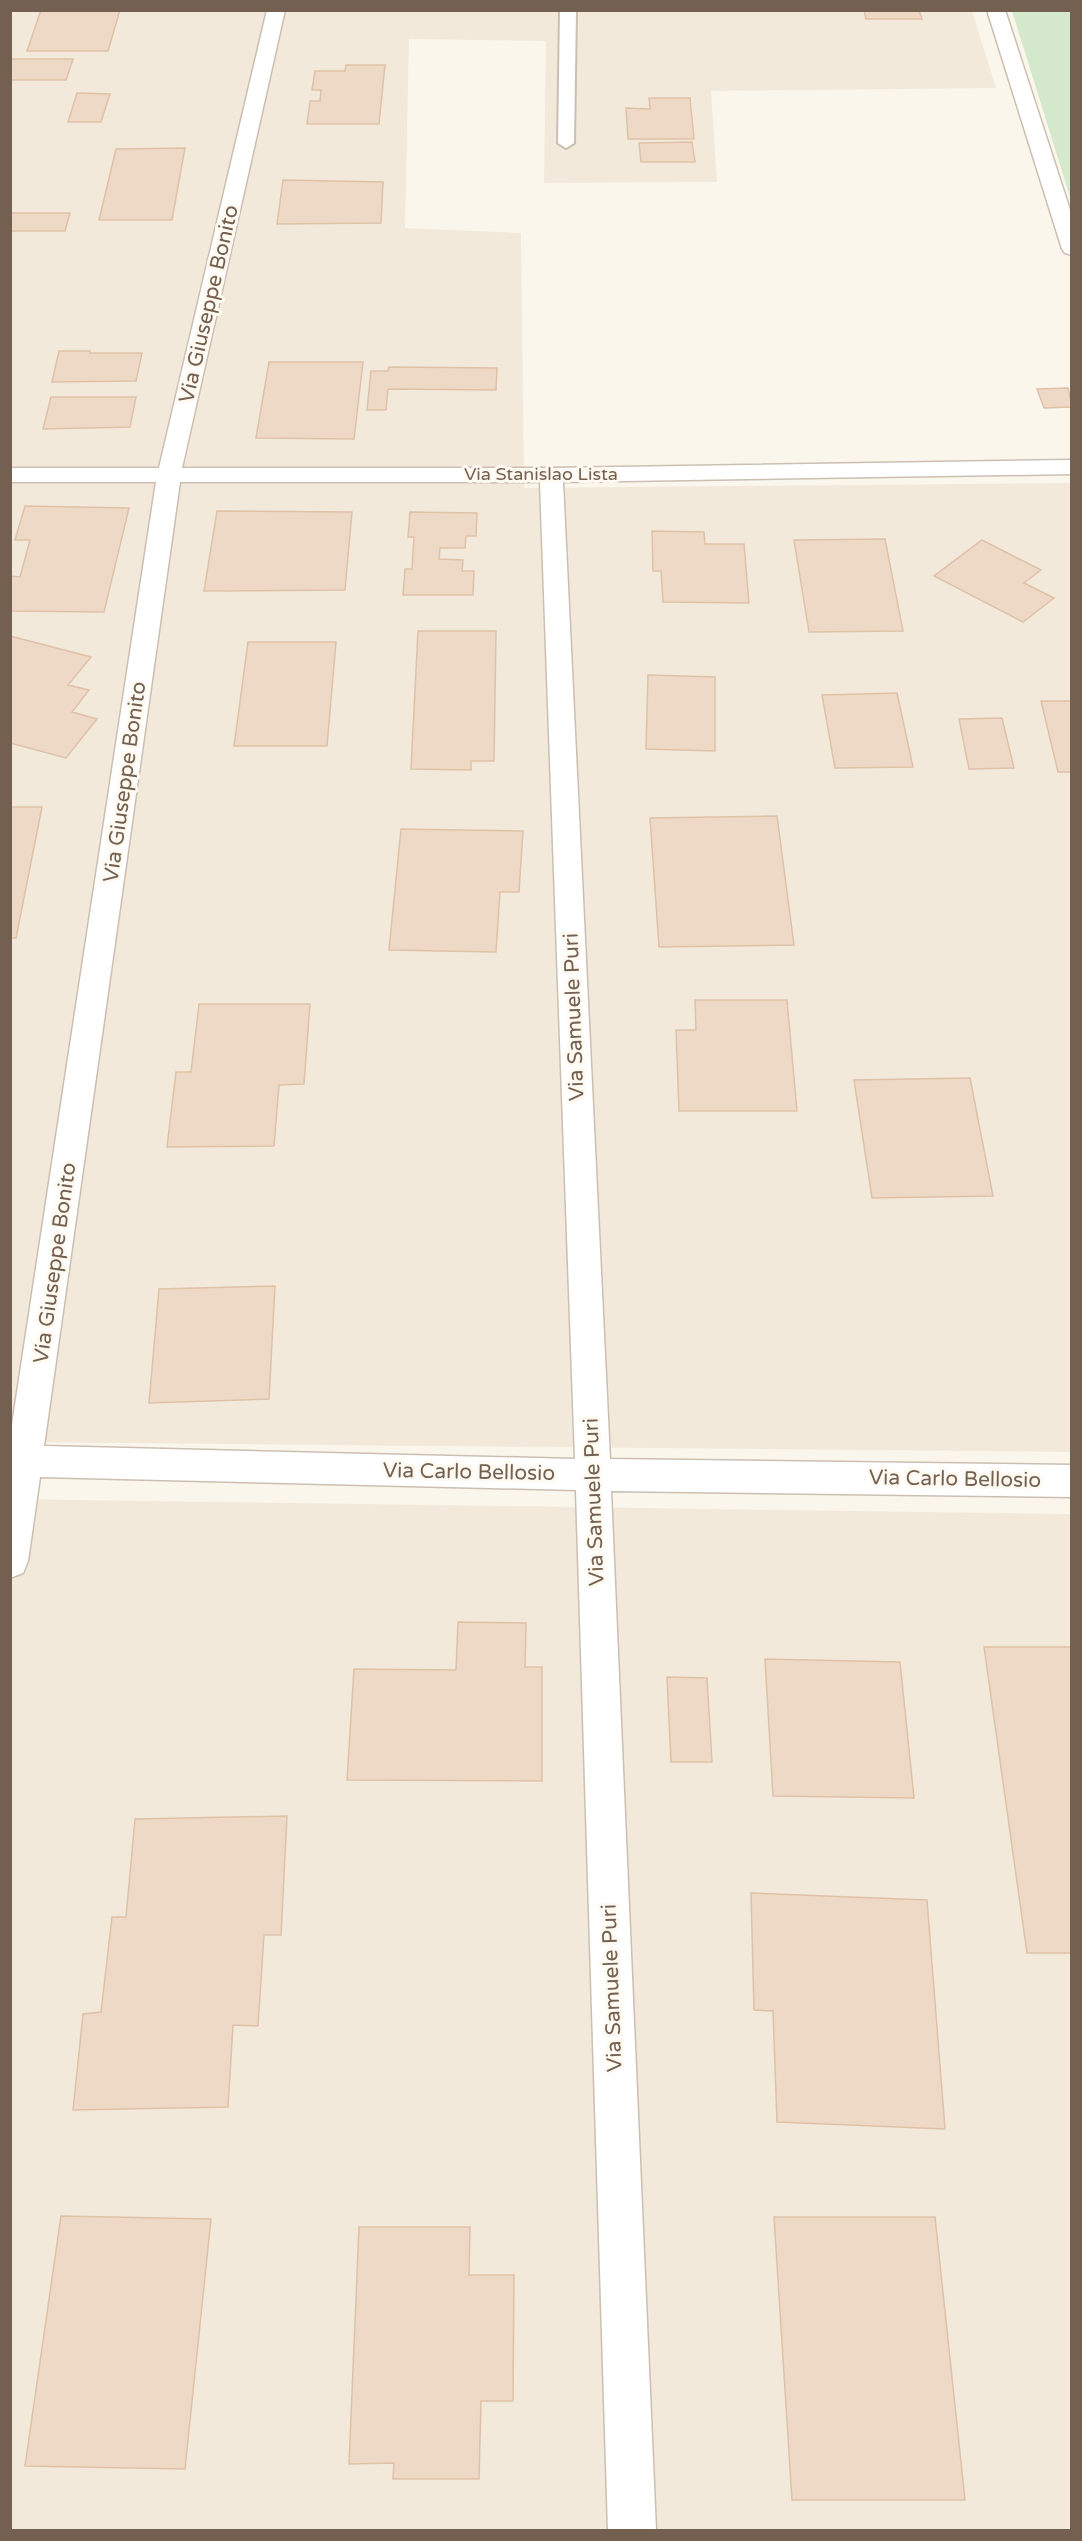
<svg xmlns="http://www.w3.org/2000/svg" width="1082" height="2541" font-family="'Varela Round',sans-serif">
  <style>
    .residential { fill: #f2e9db }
    .green { fill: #d4e8cb }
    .building { fill: #eed9c6; stroke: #dfc1a8; stroke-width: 1.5 }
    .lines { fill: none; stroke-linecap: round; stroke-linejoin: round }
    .service-casing { stroke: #ccbfb2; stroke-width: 4 }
    .minor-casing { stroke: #ccbfb2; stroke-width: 3 }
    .service { fill: #fff; fill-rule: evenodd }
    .minor { fill: #fff; fill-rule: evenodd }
    .labels { text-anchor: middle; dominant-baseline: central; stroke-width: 6; stroke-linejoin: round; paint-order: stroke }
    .far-street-label { font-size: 18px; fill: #746050; stroke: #fefaf2 }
    .street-label { font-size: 21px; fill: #746050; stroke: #fefaf2 }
  </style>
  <rect width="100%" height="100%" fill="#fbf6ec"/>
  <path class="residential" d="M11 11H972L996 88 711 91 717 182 544 183 546 41 409 39 405 228 521 233 524 488 1071 483V1452L11 1442Z
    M11 1499 1071 1514V2530H11Z"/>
  <path class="green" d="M1012 11H1071V200Z"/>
  <path class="building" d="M41 10H120L108 51H27Z
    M864 10H919L922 19H866Z
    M10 59H73L66 80H10Z
    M346 65H385L379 124H307L310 101H320L321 90H312L315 71H345Z
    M77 93 110 94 101 122H68Z
    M649 98H690L694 139H628L626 108 650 109Z
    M692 142 695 162H641L639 143Z
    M185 148 172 220H99L116 149Z
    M283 180 383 182 381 223 277 224Z
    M10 213H70L65 231H10Z
    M59 351H90V353H142L136 381 52 382Z
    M269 362H363L354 439 256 438Z
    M389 367 497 368 496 390 388 389 386 410H367L371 371H388Z
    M1068 388 1072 407 1044 408 1037 389Z
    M51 397H136L130 427 43 429Z
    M25 506 129 508 104 612 10 611V576L20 577 30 540H15Z
    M217 511 352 512 345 590 204 591Z
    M410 512 477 513 476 536H466L465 548H440L439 559 463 560 462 571H474L473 595H403L405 569H412L414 537H408Z
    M652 531 704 532 705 544H744L749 603 663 602 661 571H653Z
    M885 539 903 631 809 632 794 540Z
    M982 540 1041 570 1024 583 1054 598 1023 622 934 576Z
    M418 631H496L494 761H471V770L411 769Z
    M10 636 91 657 68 685 89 690 72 712 97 719 66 758 10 743Z
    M248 642H336L327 746H234Z
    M648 675 715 677V751L646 749Z
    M897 693 913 767 835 768 822 695Z
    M1041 701H1072V772H1058Z
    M1002 718 1014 768 969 769 959 719Z
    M10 807H42L16 938H10Z
    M777 816 794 945 659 947 650 818Z
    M401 829 523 831 519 892H500L496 952 389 950Z
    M695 1000H787L797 1111H679L676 1030H696Z
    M199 1004H310L304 1084 279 1085 274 1146 167 1147 176 1072H191Z
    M970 1078 993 1196 872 1198 854 1080Z
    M275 1286 269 1399 149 1403 159 1289Z
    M458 1622 526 1623 525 1667H542V1781L347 1780 354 1669 456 1670Z
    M984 1647H1072V1953H1027Z
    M765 1659 900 1662 914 1798 773 1796Z
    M667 1677 707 1678 712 1762H671Z
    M287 1816 281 1935H264L258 2026 233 2025 228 2107 73 2110 83 2014 101 2012 112 1917H126L135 1819Z
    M751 1893 927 1900 945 2129 777 2122 773 2011 754 2010Z
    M61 2216 211 2219 185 2469 25 2466Z
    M774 2217H935L965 2500H792Z
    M359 2227H470L469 2275H514L513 2401H481L479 2479H393L394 2463 349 2464Z"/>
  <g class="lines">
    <defs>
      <path id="service" d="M560 10H576L574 143 566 148 558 143Z"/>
      <path id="minor" d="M267 10H285L182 468H551L1072 460V474L563 482 610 1459 1072 1465V1497L611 1491 656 2530H608L576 1490 40 1477 28 1561 23 1573 10 1578V1438L156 482H10V468H159ZM180 482H540L575 1459 44 1446Z
        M987 10H1005L1072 216V255L1065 253 1062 249Z"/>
    </defs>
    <use href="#service" class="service-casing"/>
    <use href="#minor" class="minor-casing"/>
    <use href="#service" class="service"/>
    <use href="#minor" class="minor"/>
  </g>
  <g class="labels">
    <g class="far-street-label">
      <text x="541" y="474">Via Stanislao Lista</text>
    </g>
    <g class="street-label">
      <text transform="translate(209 304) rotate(-77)">Via Giuseppe Bonito</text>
      <text transform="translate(125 782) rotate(-82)">Via Giuseppe Bonito</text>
      <text transform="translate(574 1017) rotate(-92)">Via Samuele Puri</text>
      <text transform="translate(55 1263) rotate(-82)">Via Giuseppe Bonito</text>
      <text transform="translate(469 1472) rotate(1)">Via Carlo Bellosio</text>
      <text transform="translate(955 1479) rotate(1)">Via Carlo Bellosio</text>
      <text transform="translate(594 1502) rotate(-92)">Via Samuele Puri</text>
      <text transform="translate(612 1988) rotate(-92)">Via Samuele Puri</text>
    </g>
  </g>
  <rect width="1082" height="2541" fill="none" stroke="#746050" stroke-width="24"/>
</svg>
